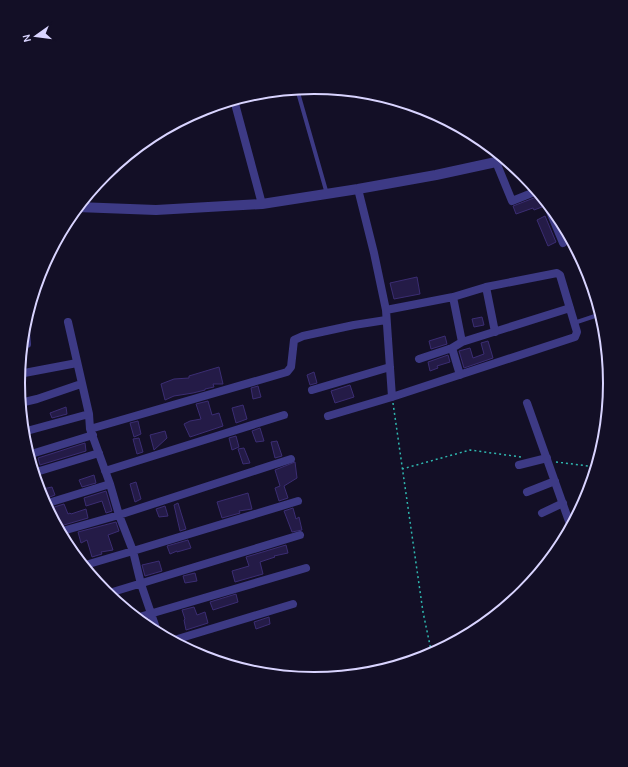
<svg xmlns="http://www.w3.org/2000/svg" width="628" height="767" font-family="Karla,sans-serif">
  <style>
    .building { fill: #241b47; stroke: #3b2d73 }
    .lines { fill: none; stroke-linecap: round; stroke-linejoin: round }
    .path { stroke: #2fb8b0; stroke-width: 1.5; stroke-dasharray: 2 3; stroke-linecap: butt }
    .service { stroke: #3d3a85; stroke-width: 4 }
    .minor { stroke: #3d3a85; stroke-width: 8 }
    .tertiary { stroke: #3d3a85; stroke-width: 10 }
    .rim { fill: none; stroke: #d9d4ff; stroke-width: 2 }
  </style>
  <rect width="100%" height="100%" fill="#130f26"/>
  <path class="building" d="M539 196 542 207 534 210 533 208 516 214 513 206Z
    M545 216 556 242 548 246 537 220Z
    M573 243 580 256 574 259 568 245Z
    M417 277 420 294 394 299 390 283Z
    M482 317 484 325 474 327 472 319Z
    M445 336 447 344 431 349 429 341Z
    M488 341 493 358 464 368 459 351 470 348 473 358 484 354 481 343Z
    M448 355 450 362 437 366 438 368 430 371 428 362Z
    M219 367 223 384H213L214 387 205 389V390L193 393 174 396 165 400 161 384 174 379 189 378V376Z
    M314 372 317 383 310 385 307 375Z
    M350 385 354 397 335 403 331 391Z
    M258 386 261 397 253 399 251 388Z
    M208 401 212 415 219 413 223 426 190 437 184 424 190 421 201 419 196 404Z
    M243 405 247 419 236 423 232 408Z
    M66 407 67 414 52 418 50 413Z
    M138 421 141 434 134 437 130 423Z
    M260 428 264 441 256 442 252 431Z
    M165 431 167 438 154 450 150 435Z
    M236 436 239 447 232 450 229 438Z
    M139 438 143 452 137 454 133 439Z
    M277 441 282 456 275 458 271 442Z
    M85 443 86 451 40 465 38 458Z
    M244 448 250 463 243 464 238 449Z
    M295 462 297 478 284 486 288 498 279 501 275 488 280 486 275 470Z
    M94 475 96 483 82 487 79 480Z
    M136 482 141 499 135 502 130 484Z
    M52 487 55 495 42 500 38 490Z
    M106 491 112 511 106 513 102 501 86 506 84 498Z
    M248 493 252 509 239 511 240 513 222 518 217 502Z
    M178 503 186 529 180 531 174 505Z
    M64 504 68 514 70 513 71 514 86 509 88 518 57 527 51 508Z
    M165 506 168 516 159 517 156 509Z
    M293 508 296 519 299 517 302 530 292 532 284 511Z
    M116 522 119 531 108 535 113 550 101 552 102 554 92 557 87 540 81 543 78 532Z
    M188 540 191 548 177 552V551L170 554 167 546Z
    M286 545 288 553 274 556 275 557 260 562 263 574 235 582 232 571 249 566 246 557Z
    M159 561 162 571 145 576 142 565Z
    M195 573 197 581 185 583 183 576Z
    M236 594 238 602 213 610 210 602Z
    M194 607 197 615 205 612 208 623 186 630 184 620 185 619 182 610Z
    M269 617 270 624 256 629 254 622Z"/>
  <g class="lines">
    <path class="path" d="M393 403 423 612 432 655
      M556 462 596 467
      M402 469 470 450 521 457"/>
    <path class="service" d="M297 89 327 194
      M574 323 601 314"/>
    <path class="minor" d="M234 100 262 204
      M496 162 512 201 537 191
      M358 189 374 253 386 310 392 397
      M546 202 563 243
      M486 287 495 332
      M453 297 462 342
      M25 321 27 344
      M68 322 89 414 90 429 110 484 119 515 133 551 141 584 158 634
      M452 348 460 375
      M419 359 452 348 462 342 570 308
      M19 374 77 363
      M312 390 390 367
      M20 403 37 399 81 384
      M527 403 571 527
      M328 416 392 397 575 337 577 332 560 275 557 273 486 287 453 297 386 310
      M90 429 287 372 291 367 294 340 303 336 354 325 386 320
      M23 432 89 414
      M28 455 93 435
      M519 465 547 458
      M105 471 284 415
      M33 473 99 453
      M527 492 555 481
      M45 504 110 484
      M542 513 563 503
      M59 532 119 515 291 459
      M82 566 133 551 298 501
      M106 594 300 535
      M136 618 306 568
      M171 641 293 604"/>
    <path class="tertiary" d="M77 207 156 210 262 204 358 189 436 175 496 162 504 158"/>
  </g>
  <path d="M0 0H628V767H0ZM25 383a289 289 0 1 1 578 0a289 289 0 1 1-578 0Z" fill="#130f26" fill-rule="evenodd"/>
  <path class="rim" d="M25 383a289 289 0 1 1 578 0a289 289 0 1 1-578 0Z"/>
  <g transform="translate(36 36) rotate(256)" stroke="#130f26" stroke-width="3" paint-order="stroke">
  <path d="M0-3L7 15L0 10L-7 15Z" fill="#d9d4ff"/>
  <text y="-6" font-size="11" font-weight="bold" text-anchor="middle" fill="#d9d4ff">N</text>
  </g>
</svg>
